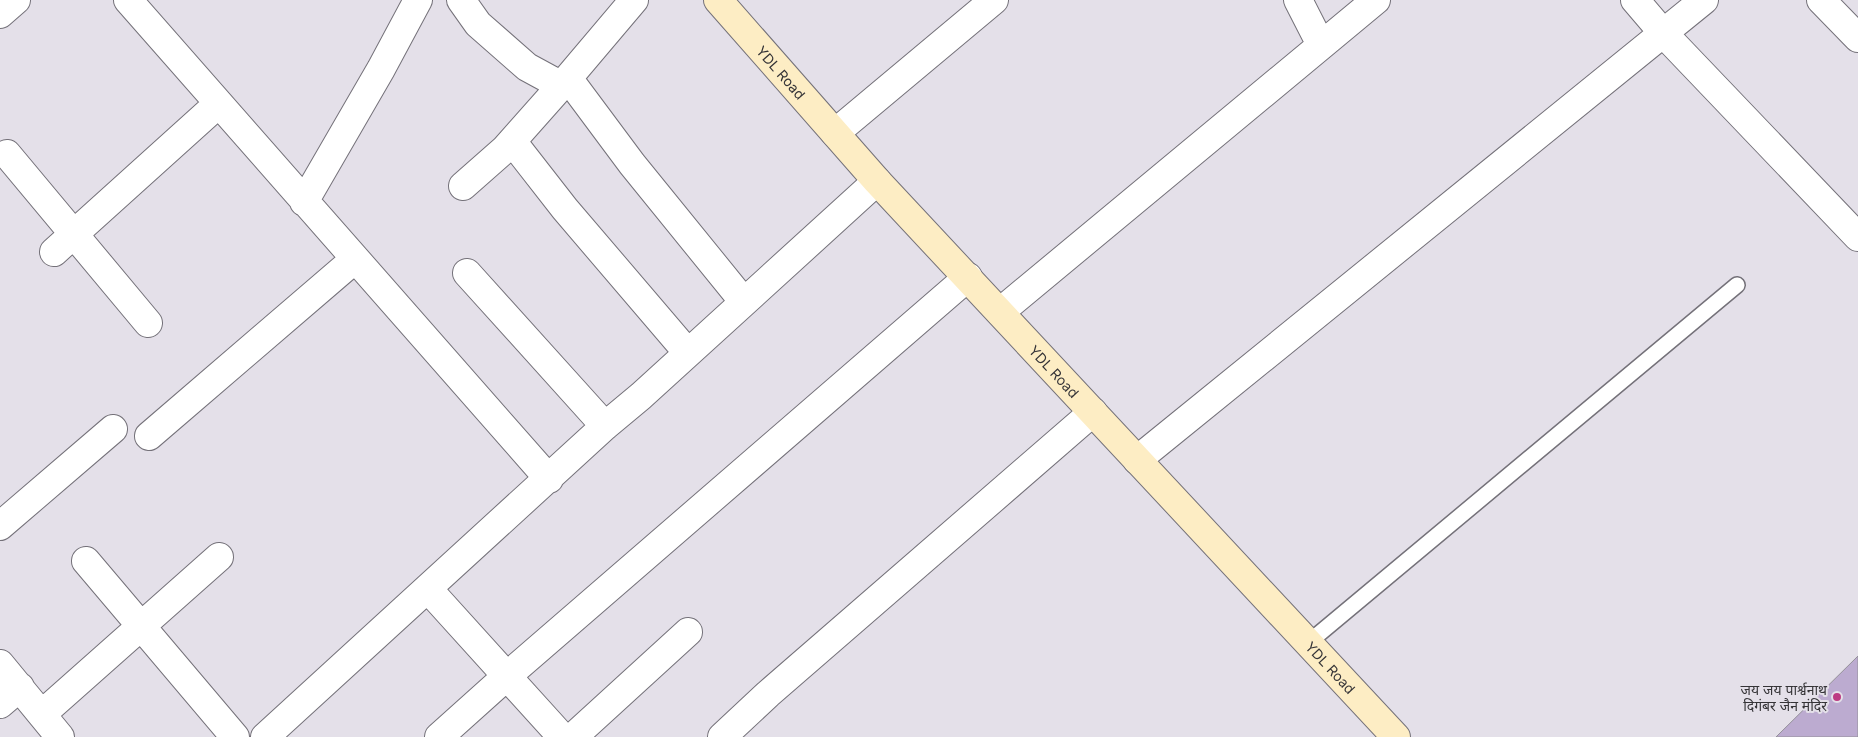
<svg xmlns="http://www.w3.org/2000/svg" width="1858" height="737" font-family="Inter,'Noto Sans Devanagari',sans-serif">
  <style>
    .building { fill: #bcabd0; stroke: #949099 }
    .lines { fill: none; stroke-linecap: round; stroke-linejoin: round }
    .lane-casing { stroke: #747179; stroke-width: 18 }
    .street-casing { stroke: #747179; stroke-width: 30 }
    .secondary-casing { stroke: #747179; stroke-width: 30 }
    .lane { stroke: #fff; stroke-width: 15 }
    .street { stroke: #fff; stroke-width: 28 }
    .secondary { stroke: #fdedc4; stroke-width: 28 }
    .poi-dot { fill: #bd3b83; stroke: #e4e0e9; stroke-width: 2 }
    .labels { text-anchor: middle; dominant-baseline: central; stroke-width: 4; stroke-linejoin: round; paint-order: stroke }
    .street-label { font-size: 14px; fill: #353437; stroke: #e4e0e9 }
    .poi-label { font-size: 14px; fill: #353437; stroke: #e4e0e9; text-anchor: end }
  </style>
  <rect width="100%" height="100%" fill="#e4e0e9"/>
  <path class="building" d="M1858 656V737H1776Z"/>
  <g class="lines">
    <defs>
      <path id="lane" d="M1308 643 1737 285"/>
      <path id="street" d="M128 0 549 479
        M461 0 478 24 527 67 562 86
        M1298 0 1321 45
        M1635 0 1664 34 1858 237
        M1821 0 1858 38
        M0 14 16 0
        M568 78 632 164 744 302
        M835 133 994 0
        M512 141 565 209 688 353
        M7 154 148 323
        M463 186 505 149 568 78 634 0
        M304 202 381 69 418 0
        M54 252 218 104
        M467 273 605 426
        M1000 312 1376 0
        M149 436 355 259
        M1137 460 1704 0
        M0 526 113 429
        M86 561 235 737
        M428 589 562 737
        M0 664 60 737
        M0 704 20 687
        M42 714 219 557
        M265 737 605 426 641 396 877 181
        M439 737 507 676 968 277
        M573 737 688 632
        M722 737 768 694 1093 412"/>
      <g id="secondary">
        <path id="s1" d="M718 0 877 181 1396 737"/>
      </g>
    </defs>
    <use href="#lane" class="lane-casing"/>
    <use href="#street" class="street-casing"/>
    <use href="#secondary" class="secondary-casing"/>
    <use href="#lane" class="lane"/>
    <use href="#street" class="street"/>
    <use href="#secondary" class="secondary"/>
  </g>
  <circle class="poi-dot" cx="1837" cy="697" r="5"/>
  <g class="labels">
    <g class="street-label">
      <text stroke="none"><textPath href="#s1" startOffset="96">YDL Road</textPath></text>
      <text stroke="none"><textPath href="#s1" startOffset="501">YDL Road</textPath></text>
      <text stroke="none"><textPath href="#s1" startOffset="906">YDL Road</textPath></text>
    </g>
    <g class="poi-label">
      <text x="1827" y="689">जय जय पार्श्वनाथ<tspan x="1827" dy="16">दिगंबर जैन मंदिर</tspan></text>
    </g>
  </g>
</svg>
